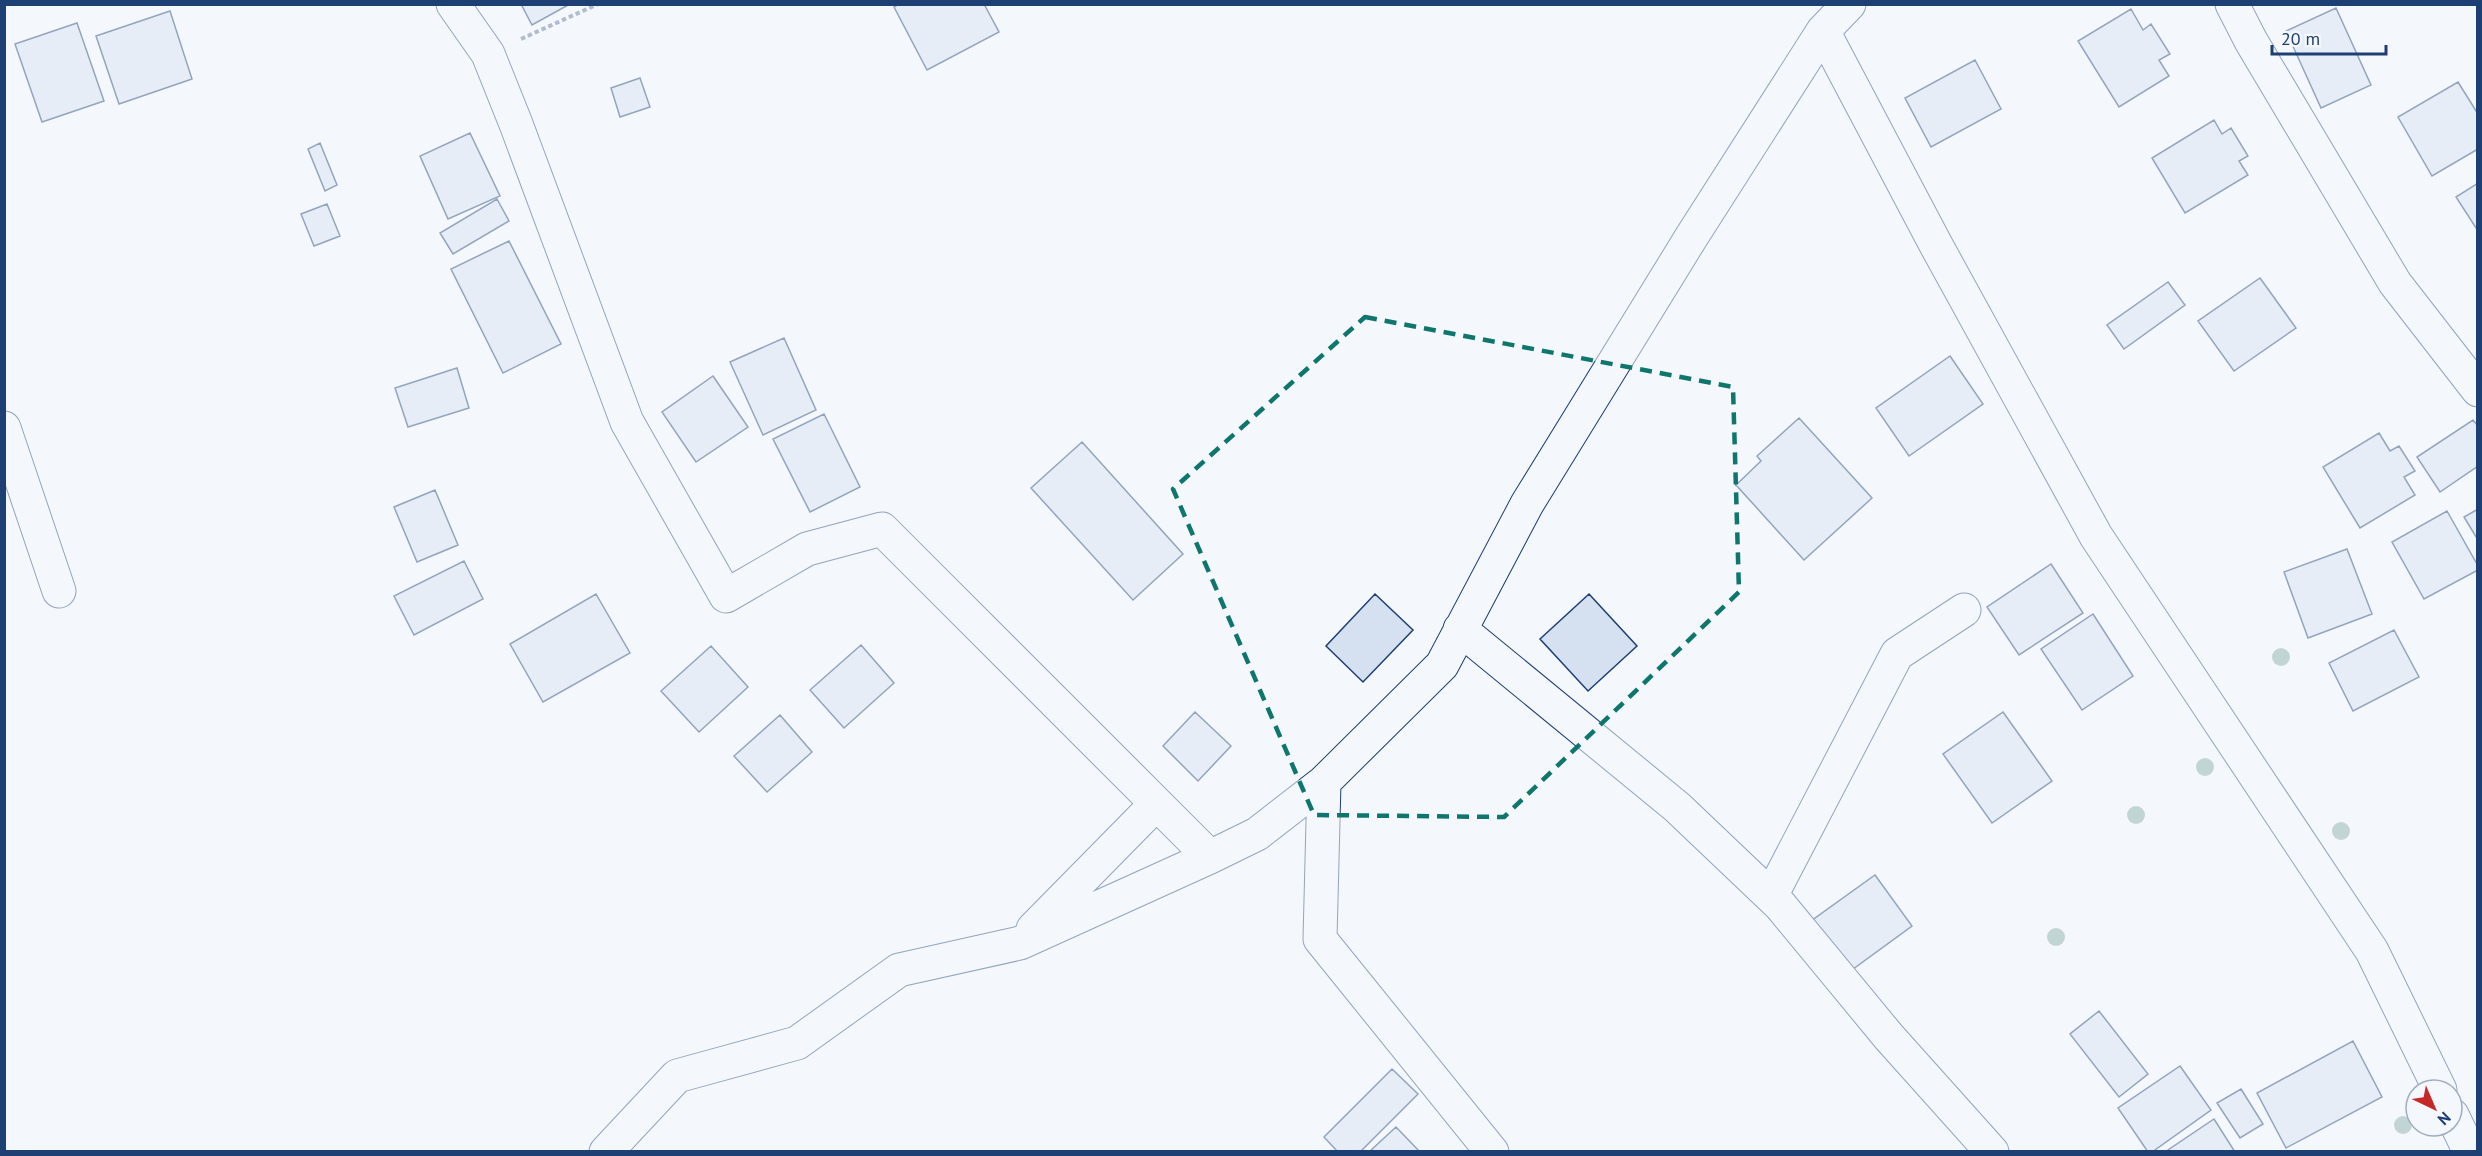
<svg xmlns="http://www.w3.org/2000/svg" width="2482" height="1156" font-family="'PT Sans',sans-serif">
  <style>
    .building { fill: #d5e0f0; stroke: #1d3f73; stroke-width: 1.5 }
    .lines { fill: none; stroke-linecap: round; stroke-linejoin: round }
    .minor-casing { stroke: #1d3f73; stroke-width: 35 }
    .path { stroke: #5e769c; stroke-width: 4; stroke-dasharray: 4.5 3; stroke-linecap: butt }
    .minor { stroke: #f4f7fb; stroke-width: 33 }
    .tree { fill: #86aba6 }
    .marked { fill: none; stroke: #0f766e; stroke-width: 4.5; stroke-dasharray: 12 8; stroke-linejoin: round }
  </style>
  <rect width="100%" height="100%" fill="#f4f7fb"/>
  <path class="building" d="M521 4H570L532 25Z
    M899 4H984L999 32 927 70 894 7Z
    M2336 8 2371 85 2321 108 2286 31Z
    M2131 9 2143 30 2151 24 2170 54 2159 60 2169 76 2119 107 2078 41Z
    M170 11 192 79 119 104 96 36Z
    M77 23 104 101 42 122 15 44Z
    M1975 60 2001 109 1931 147 1905 98Z
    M640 78 650 107 620 117 611 88Z
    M2458 82 2478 114V149L2432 176 2398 117Z
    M2214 120 2222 134 2231 128 2248 156 2239 161 2248 175 2185 213 2152 158Z
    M470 133 500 196 448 219 420 156Z
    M320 143 337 185 325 191 308 149Z
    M2478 183V231L2456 197Z
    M497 199 509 221 453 254 440 233Z
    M327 204 340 236 314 246 301 214Z
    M509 241 561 344 503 373 451 269Z
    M2260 278 2296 328 2234 371 2198 321Z
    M2168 282 2185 305 2124 349 2107 325Z
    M784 338 816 410 763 435 730 362Z
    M1950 356 1983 404 1909 456 1876 408Z
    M457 368 469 408 408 427 395 388Z
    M713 376 748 427 696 462 662 412Z
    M824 414 860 487 810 512 773 439Z
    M1799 418 1872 498 1804 560 1736 485 1761 461 1757 456Z
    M2473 420 2478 426V466L2440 492 2417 457Z
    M2379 433 2390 451 2399 446 2415 471 2404 477 2415 495 2360 528 2323 467Z
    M1082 442 1183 554 1133 600 1031 488Z
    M435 490 458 545 417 562 394 507Z
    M2478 509V540L2464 517Z
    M2447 511 2478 566V570L2424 599 2392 542Z
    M2347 549 2372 614 2308 638 2284 572Z
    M464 561 483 599 414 635 394 596Z
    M2051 564 2083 613 2019 655 1987 607Z
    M596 594 630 653 543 702 510 644Z
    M1375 594 1413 630 1363 682 1326 646Z
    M1589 594 1637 646 1588 691 1540 639Z
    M2093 614 2133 676 2082 710 2041 649Z
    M2394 630 2419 677 2353 711 2329 663Z
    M861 645 894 683 844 728 810 690Z
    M711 646 748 687 699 732 661 691Z
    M1195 712 1231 746 1198 781 1163 746Z
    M2003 712 2052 781 1992 823 1943 754Z
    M780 715 812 752 767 792 734 756Z
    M1875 875 1912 926 1849 972 1811 921Z
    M2099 1011 2148 1074 2119 1097 2070 1034Z
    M2353 1041 2382 1097 2286 1148 2257 1093Z
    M2180 1066 2211 1110 2152 1152H2148L2118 1108Z
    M1392 1069 1418 1094 1360 1152H1338L1324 1137Z
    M2241 1089 2263 1124 2240 1138 2217 1103Z
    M2214 1119 2235 1152H2165Z
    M1396 1127 1420 1152H1369Z"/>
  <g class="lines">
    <defs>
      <path id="minor" d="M453 4 488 54 516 124 627 422 726 596 807 549 882 529 1210 857
        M2232 4 2251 41 2395 283 2478 390
        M1823 31 1936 245 2096 536 2372 951 2440 1090
        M4 428 59 591
        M1460 629 1677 807 1780 905 1889 1037 1992 1152
        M1324 782 1320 939 1492 1152
        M1771 896 1897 654 1964 610
        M1033 929 1156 804
        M2452 1115 2470 1152
        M606 1152 677 1076 797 1043 899 970 1020 943 1210 857 1257 834 1324 782 1442 665 1527 504 1692 236 1823 31 1849 4"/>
    </defs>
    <use href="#minor" class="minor-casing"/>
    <path class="path" d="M521 39 598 4"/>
    <use href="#minor" class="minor"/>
  </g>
  <g class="tree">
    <circle cx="2281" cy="657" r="9"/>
    <circle cx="2205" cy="767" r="9"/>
    <circle cx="2136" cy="815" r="9"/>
    <circle cx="2341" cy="831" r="9"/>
    <circle cx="2056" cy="937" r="9"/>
    <circle cx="2403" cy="1125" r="9"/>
  </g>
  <path d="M0 0H2482V1156H0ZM1365 317 1733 387 1739 592 1504 817 1314 815 1173 489Z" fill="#f4f7fb" fill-opacity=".55" fill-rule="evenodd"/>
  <path class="marked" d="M1365 317 1733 387 1739 592 1504 817 1314 815 1173 489Z"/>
  <rect width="2482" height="1156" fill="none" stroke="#1d3f73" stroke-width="12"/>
  <g transform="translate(2434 1108) rotate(136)"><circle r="28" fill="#f4f7fb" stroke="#9eadc5" stroke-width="1.5"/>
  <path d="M0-4.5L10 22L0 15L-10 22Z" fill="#c62828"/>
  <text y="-9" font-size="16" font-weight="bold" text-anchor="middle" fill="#1d3f73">N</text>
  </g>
  <path d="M2272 45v9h114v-9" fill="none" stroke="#1d3f73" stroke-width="3"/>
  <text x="2281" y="45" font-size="18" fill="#1d3f73" stroke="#f4f7fb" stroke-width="4.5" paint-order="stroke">20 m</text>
</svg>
